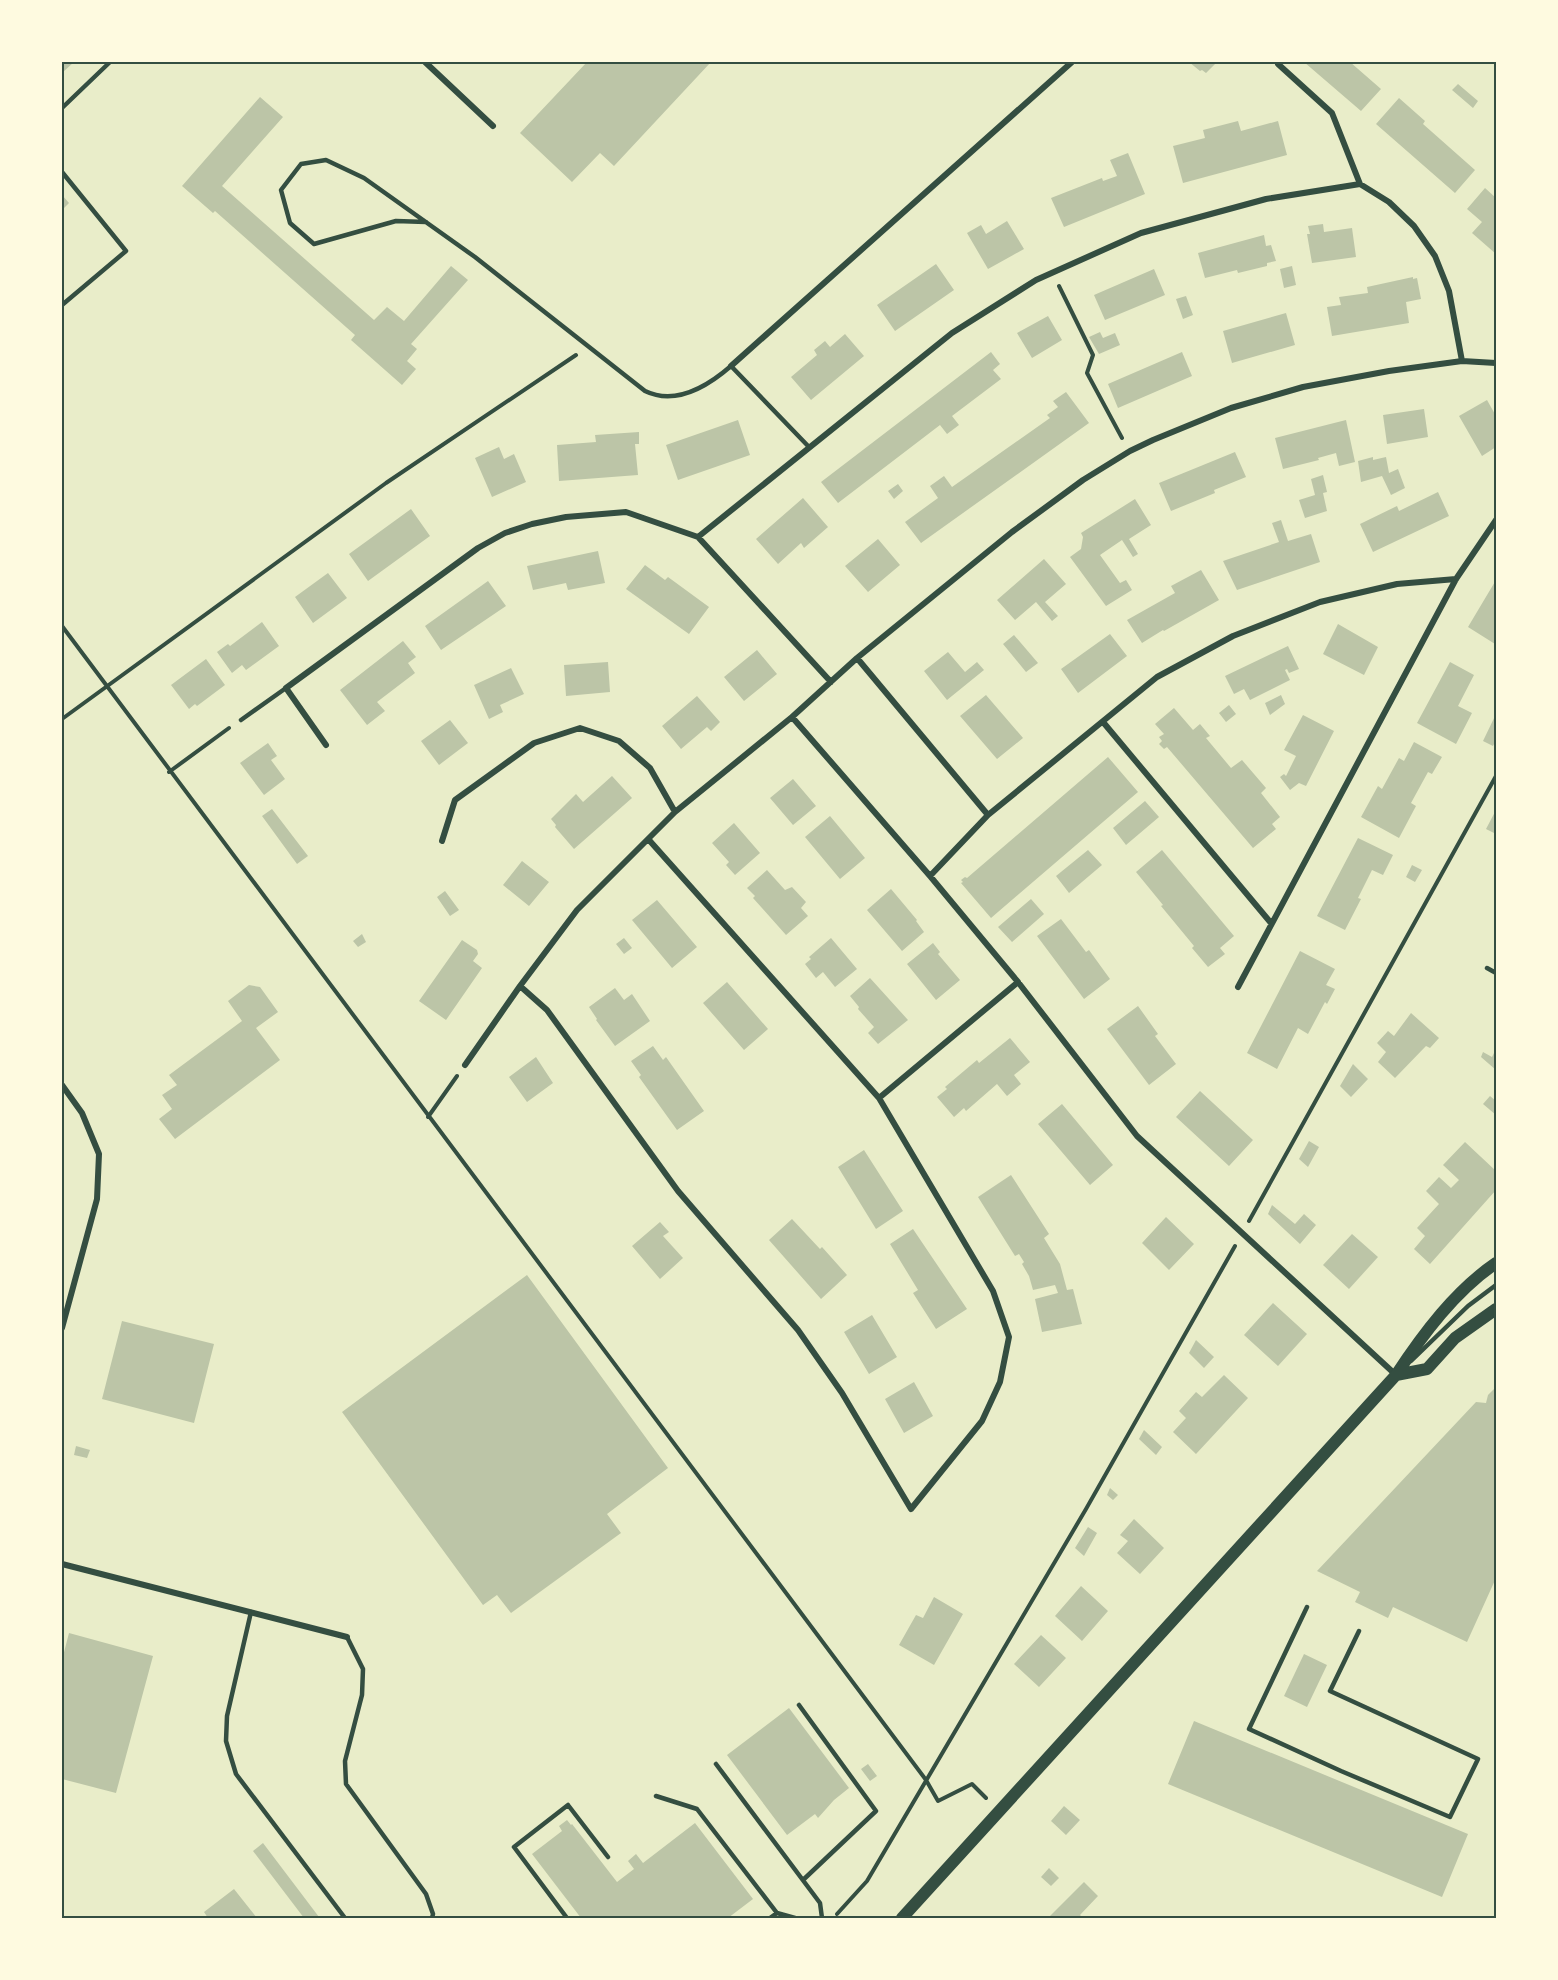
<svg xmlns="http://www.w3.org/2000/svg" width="1558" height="1980" font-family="Lato,sans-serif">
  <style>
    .building { fill: #bcc5a7 }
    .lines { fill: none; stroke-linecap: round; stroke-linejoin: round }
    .path { stroke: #344e41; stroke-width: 4 }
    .service { stroke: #344e41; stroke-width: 4.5 }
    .minor { stroke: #344e41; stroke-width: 6 }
    .secondary { stroke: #344e41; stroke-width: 12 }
    .neatline { fill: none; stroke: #344e41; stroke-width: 2 }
  </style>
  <rect width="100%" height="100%" fill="#e9edc9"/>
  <path class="building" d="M62 62H74L62 73Z
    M587 62H711L614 166 600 153 572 182 520 133Z
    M1189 62H1215L1216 63 1206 73 1202 70 1200 71Z
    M1304 62H1350L1381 89 1361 111Z
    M1458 84 1478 101 1473 108 1452 90Z
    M260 97 283 117 222 186 374 320 387 307 404 321 451 266 468 280 411 344 417 349 407 361 416 369 402 385 351 340 355 335 215 211 213 213 182 186Z
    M1399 98 1425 121 1423 124 1475 170 1455 193 1376 124Z
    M1238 121 1241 131 1278 121 1287 155 1183 183 1173 146 1205 138 1203 130Z
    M1128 153 1145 194 1064 227 1051 198 1102 178 1103 181 1117 176 1110 160Z
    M1485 188 1496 198V254L1472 233 1482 222 1467 209Z
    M62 195 69 203 62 210Z
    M1007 221 1024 249 988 269 967 233 981 225 986 234Z
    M1323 224 1324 232 1352 228 1356 257 1312 263 1307 234H1310L1308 226Z
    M1264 235 1266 246 1271 245 1276 261 1267 263V266L1238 273 1237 270 1205 278 1198 253Z
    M936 264 954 290 895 331 877 305Z
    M1292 266 1296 285 1284 288 1280 269Z
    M1154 269 1165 295 1105 320 1094 295Z
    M1413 277V279L1417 278 1421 299 1406 302 1409 323 1332 336 1327 307 1341 305 1339 297 1368 293 1367 287Z
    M1186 296 1193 315 1183 319 1176 299Z
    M1286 313 1295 345 1232 363 1223 331Z
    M1048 316 1062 340 1032 358 1017 333Z
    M1100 332 1103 338 1115 333 1120 345 1099 354 1089 337Z
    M845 334 864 356 811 400 791 377 817 355 814 350 825 341 830 347Z
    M991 352 1000 364 993 370 1001 379 952 416 959 425 947 434 940 425 838 503 821 482Z
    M1182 352 1192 376 1118 408 1108 384Z
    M1066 392 1089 423 921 543 905 522 938 498 930 486 944 476 952 487 1050 418 1047 415 1058 407 1053 401Z
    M1487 400 1496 416V447L1482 456 1459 416Z
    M1424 409 1428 437 1387 444 1383 415Z
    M738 420 750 455 678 480 666 445Z
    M1346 420 1355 462 1339 466 1336 453 1318 458 1319 460 1283 469 1275 438Z
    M639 432V444H635L638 475 559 481 557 445 596 442 595 435Z
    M499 447 504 459 514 454 526 482 492 497 475 458Z
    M1235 452 1246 477 1214 490 1215 493 1171 511 1159 483Z
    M1373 457V460L1386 457 1389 473 1398 469 1405 488 1391 495 1382 476 1361 482 1358 461Z
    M1323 475 1327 492 1323 493 1327 511 1305 518 1299 500 1315 495 1311 479Z
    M898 484 903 491 894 499 888 491Z
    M1438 492 1449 516 1373 552 1360 524 1397 506 1399 511Z
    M803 498 828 527 804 548 801 543 778 564 756 539Z
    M1135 499 1151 525 1129 539 1138 554 1133 557 1122 540 1100 555 1120 583 1126 580 1132 590 1106 606 1070 557 1081 549 1083 537 1081 533Z
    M411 509 430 536 368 581 349 554Z
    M1281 520 1288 541 1311 534 1320 562 1237 590 1223 561 1279 542 1272 523Z
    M878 539 900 565 868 592 845 566Z
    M598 551 605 583 568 590 566 583 533 590 527 566Z
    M1044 559 1066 584 1045 602 1058 616 1052 621 1036 602 1015 620 997 600Z
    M645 565 665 580 668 577 709 607 689 634 626 589Z
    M1201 570 1219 600 1164 631 1163 630 1142 643 1127 620 1175 593 1171 586Z
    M328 573 347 598 313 623 295 597Z
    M1496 580V642L1495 644 1468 627Z
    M488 581 506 606 441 650 425 626Z
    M262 622 279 646 246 670 242 665 232 673 217 652 228 644 230 646Z
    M1338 624 1378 647 1364 675 1323 654Z
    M1110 634 1127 656 1078 693 1061 669Z
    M1014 635 1038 663 1026 672 1003 644Z
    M403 641 416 657 408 663 415 673 377 702 385 711 367 725 340 690Z
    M1288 646 1299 669 1289 673 1287 669 1285 670 1290 680 1250 700 1244 689 1234 694 1225 676Z
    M757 650 777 674 744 701 724 677Z
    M948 652 965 672 977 662 984 670 947 700 924 671Z
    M206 659 225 685 197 706 195 704 189 709 171 685Z
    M608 662 610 692 566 696 564 665Z
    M1450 662 1474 675 1458 706 1472 713 1456 744 1417 723Z
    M511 668 524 694 500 705 503 712 489 719 474 685Z
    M986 695 1023 738 997 759 960 716Z
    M1281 695 1285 704 1270 715 1265 703Z
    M697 696 720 722 711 731 707 727 681 749 662 726Z
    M1229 705 1236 714 1226 722 1219 713Z
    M1174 708 1193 730 1200 724 1210 736 1206 738 1231 768 1242 760 1266 788 1261 793 1280 817 1272 824 1276 829 1253 848 1167 747 1164 749 1159 744 1162 741 1159 737 1164 734 1155 724Z
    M1496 714V740L1493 746 1483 741Z
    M1303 715 1334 731 1306 786 1299 783 1290 790 1280 777 1284 774 1286 776 1296 756 1284 750Z
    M450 720 468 743 439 765 421 741Z
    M1414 742 1442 757 1432 774 1428 772 1411 803 1416 806 1399 838 1361 817 1378 786 1382 789 1399 758 1404 761Z
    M268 743 277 756 271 760 285 779 264 795 240 763Z
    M1108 757 1138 792 991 918 961 883 963 882 961 880 965 877 967 878Z
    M612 776 632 798 574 849 555 827 556 825 551 819 576 794 583 802Z
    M793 779 816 806 793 825 770 798Z
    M1145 801 1159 817 1126 845 1113 828Z
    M272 809 308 856 297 864 262 816Z
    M1496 810V834L1486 829Z
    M830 816 865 858 840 879 805 837Z
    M734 823 760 853 735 875 726 865 729 862 712 843Z
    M1358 838 1393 855 1383 875 1372 870 1358 898 1361 899 1345 930 1317 916Z
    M1088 850 1102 865 1069 893 1056 876Z
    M1162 850 1234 936 1220 948 1225 954 1208 967 1192 948 1194 946 1161 906 1163 905 1136 872Z
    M522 861 549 882 529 906 503 885Z
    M1412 865 1422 870 1415 882 1406 877Z
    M767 870 785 890 792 887 806 902 801 908 808 916 786 935 753 898 755 896 747 888Z
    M891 889 917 920 916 921 924 932 902 951 867 910Z
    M445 891 459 910 450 916 437 897Z
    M1031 899 1044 914 1012 942 998 927Z
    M657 900 697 947 672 968 632 920Z
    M1061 919 1086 952 1089 950 1110 979 1084 999 1037 936Z
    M362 934 366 942 358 947 353 941Z
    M624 938 632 948 624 954 616 944Z
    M831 938 857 969 835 987 823 972 816 978 805 964 811 959 809 957Z
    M462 940 477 950 478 954 473 961 482 968 446 1020 419 1001Z
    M933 943 940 952 938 954 960 980 936 1000 907 964Z
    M1300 951 1335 969 1326 985 1335 989 1327 1004 1325 1002 1308 1034 1298 1028 1277 1069 1247 1053Z
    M870 978 908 1020 878 1044 868 1033 874 1027 858 1009 859 1007 850 996Z
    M727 982 768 1029 744 1050 703 1003Z
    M249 985 260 987 278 1012 256 1028 280 1060 175 1139 159 1119 172 1109 162 1095 177 1085 169 1075 242 1021 228 1001Z
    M615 988 624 1000 632 994 650 1021 615 1046 596 1020 597 1019 589 1007Z
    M1138 1006 1158 1034 1155 1036 1176 1064 1149 1085 1107 1029Z
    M1411 1013 1439 1038 1430 1048 1426 1046 1395 1078 1378 1062 1386 1052 1377 1043 1388 1031 1394 1036Z
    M1010 1038 1030 1062 1014 1075 1021 1084 1007 1096 997 1084 966 1111 964 1108 954 1117 937 1097 947 1089 945 1087 977 1060 979 1063Z
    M653 1046 663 1060 666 1057 704 1111 677 1130 639 1077 641 1075 631 1061Z
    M1496 1049V1070L1481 1057 1483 1052 1492 1057Z
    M536 1057 553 1083 527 1102 509 1077Z
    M1353 1064 1368 1079 1351 1097 1340 1086Z
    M1200 1091 1253 1140 1229 1166 1176 1117Z
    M1490 1096 1496 1101V1115L1483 1104Z
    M1062 1104 1113 1165 1090 1185 1038 1124Z
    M1309 1141 1319 1147 1308 1167 1299 1159Z
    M1465 1142 1496 1171V1190L1430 1264 1414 1249 1425 1236 1417 1228 1439 1204 1426 1191 1439 1177 1451 1188 1459 1180 1443 1165Z
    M864 1150 903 1211 876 1229 838 1167Z
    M1011 1175 1049 1234 1044 1238 1060 1264 1067 1290 1073 1289 1082 1324 1042 1332 1035 1299 1058 1293 1055 1285 1033 1290 1029 1276 1022 1264 1024 1262 1019 1254 1015 1256 978 1197Z
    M1272 1205 1295 1224 1304 1214 1316 1225 1300 1244 1268 1214Z
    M1166 1217 1194 1244 1169 1270 1142 1243Z
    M792 1219 820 1249 822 1247 847 1275 821 1299 769 1240Z
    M660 1222 669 1232 663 1236 683 1258 660 1279 632 1246Z
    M913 1229 967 1309 936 1329 913 1293 918 1290 890 1244Z
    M1352 1234 1378 1257 1349 1289 1323 1265Z
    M527 1275 668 1468 607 1514 621 1533 511 1613 497 1595 483 1605 342 1412Z
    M1273 1303 1307 1334 1278 1366 1244 1335Z
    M872 1315 897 1357 869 1374 844 1332Z
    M122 1321 214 1344 194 1423 102 1399Z
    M1196 1340 1214 1357 1204 1368 1189 1353Z
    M1224 1375 1248 1398 1196 1454 1173 1432 1186 1418 1179 1411 1196 1392 1202 1397Z
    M914 1382 933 1416 904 1433 885 1399Z
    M1496 1387V1578L1467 1642 1393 1607 1388 1618 1355 1602 1360 1592 1317 1571 1476 1402 1486 1403 1488 1395Z
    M1144 1430 1162 1447 1156 1455 1139 1439Z
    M76 1446 90 1450 87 1458 74 1455Z
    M1110 1488 1118 1495 1113 1500 1107 1495Z
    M1134 1519 1164 1548 1140 1574 1117 1553 1128 1541 1120 1535Z
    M1088 1527 1097 1533 1084 1556 1075 1548Z
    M1081 1586 1108 1611 1082 1641 1055 1616Z
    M934 1597 963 1614 934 1665 899 1645 916 1615 923 1618Z
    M69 1633 153 1656 116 1793 62 1779V1660Z
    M1041 1635 1066 1658 1039 1687 1014 1664Z
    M1304 1654 1327 1665 1307 1707 1284 1696Z
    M789 1708 849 1788 834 1800 818 1818 815 1814 787 1835 727 1755Z
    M1194 1721 1468 1834 1442 1897 1168 1784Z
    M868 1764 877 1776 870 1781 861 1769Z
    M1064 1806 1080 1820 1066 1835 1051 1821Z
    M567 1820 571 1825 572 1824 617 1882 634 1869 628 1861 636 1854 643 1863 695 1823 753 1899 728 1918H581L532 1854 562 1831 559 1826Z
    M263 1843 319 1917 317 1918H304L253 1851Z
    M1049 1868 1059 1878 1051 1886 1041 1877Z
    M1084 1882 1098 1896 1080 1915 1083 1918H1048Z
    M234 1889 257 1918H208L204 1912Z"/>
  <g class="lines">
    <path class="path" d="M1059 286 1093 355 1087 373 1122 438
      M62 626 926 1780 938 1801 972 1784 986 1798
      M62 719 386 483 576 355
      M169 772 229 728
      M428 1117 457 1076
      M1249 1221 1496 776
      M837 1914 867 1881 1086 1509 1235 1246"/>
    <path class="service" d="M62 108 110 62
      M62 172 126 251 62 305
      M426 222 396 221 314 244 290 223 281 190 301 164 326 160 364 178 475 257 645 391C676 406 708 386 731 366L809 447
      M241 720 286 688
      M1487 968 1496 973
      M1411 1361 1468 1306 1496 1285
      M1307 1607 1249 1729 1341 1771 1450 1817 1478 1759 1330 1691 1359 1631
      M251 1612 227 1716 226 1741 236 1774 345 1918
      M347 1637 363 1669 362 1695 345 1761 346 1784 426 1894 433 1914 432 1918
      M799 1705 876 1811 803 1880
      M716 1764 820 1903 822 1918
      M656 1796 697 1809 777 1913 795 1918
      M567 1918 514 1847 568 1805 608 1857
      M770 1918 777 1913"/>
    <path class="minor" d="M425 62 493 126
      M1278 64 1332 113 1360 184 1389 202 1414 226 1435 256 1449 291 1462 361
      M731 366 1072 62
      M698 537 952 333 1036 280 1141 233 1266 199 1360 184
      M857 658 988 815
      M792 717 930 876 1018 982 1137 1136 1396 1375
      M1103 722 1271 923
      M326 745 286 688 478 548 505 533 532 524 566 517 626 512 698 537 831 682
      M442 841 455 800 534 743 580 728 619 741 650 768 675 812
      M930 876 988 815 1157 677 1233 636 1320 602 1397 584 1456 579
      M520 986 547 1010 678 1191 798 1330 842 1393 911 1509 982 1421 1000 1382 1009 1337 993 1291 879 1098 649 840
      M1238 987 1456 579 1496 520
      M465 1065 520 986 577 910 675 812 792 717 857 658 1012 532 1083 480 1130 451 1153 440 1231 408 1303 387 1389 371 1462 361 1496 363
      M62 1085 82 1113 99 1154 97 1199 62 1328
      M879 1098 1018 982
      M62 1564 347 1637"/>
    <path class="secondary" d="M1396 1375 1427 1369 1455 1338 1496 1309
      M902 1918 1396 1375C1423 1334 1455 1291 1496 1263"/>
  </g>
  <rect width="1558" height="1980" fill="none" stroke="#fefae0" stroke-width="126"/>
  <rect x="63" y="63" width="1432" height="1854" class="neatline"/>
</svg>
